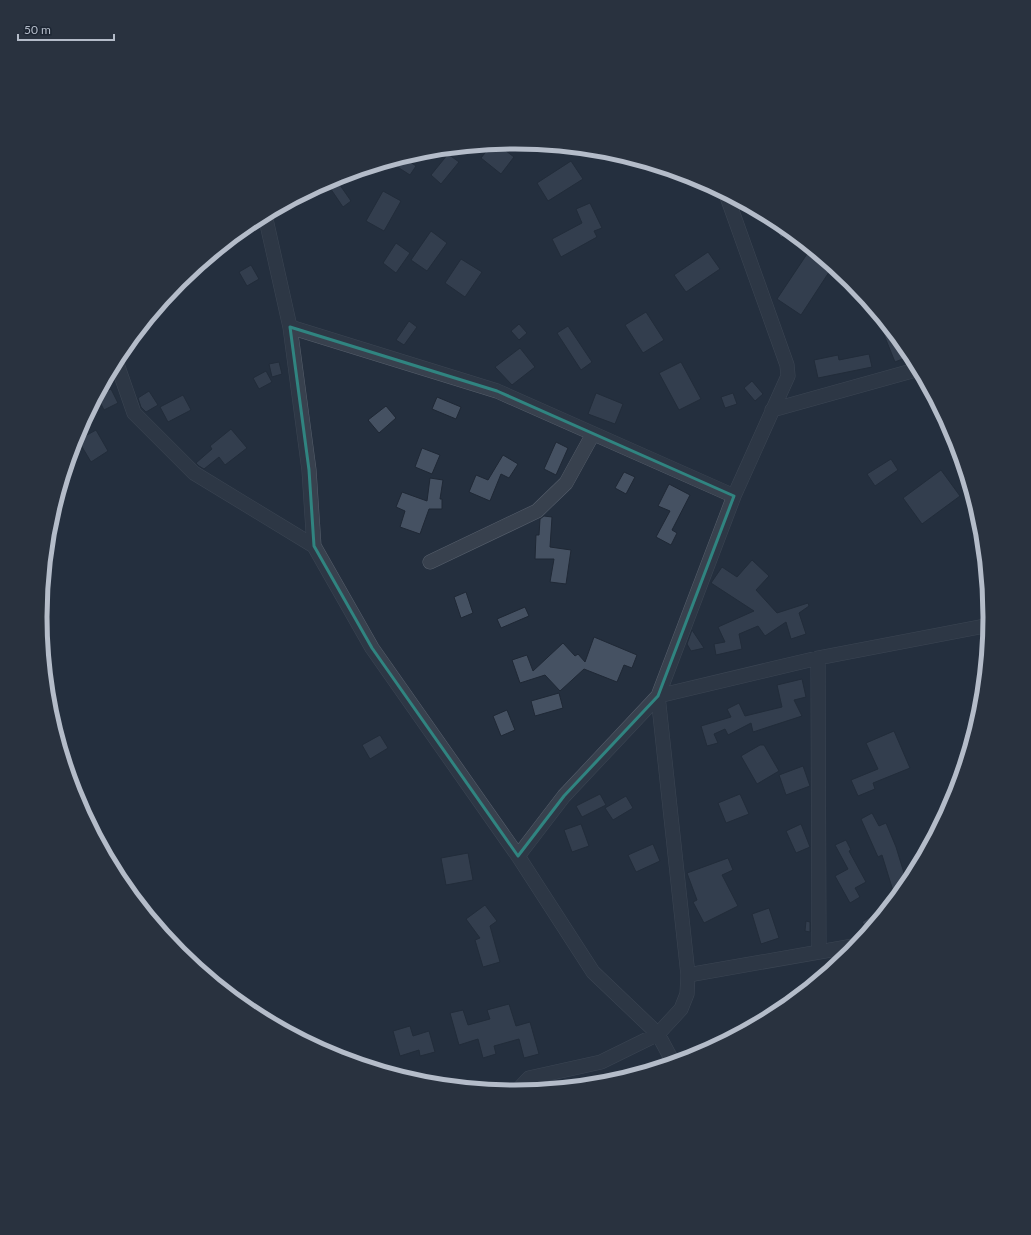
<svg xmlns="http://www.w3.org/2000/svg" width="1031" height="1235" font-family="Lato,sans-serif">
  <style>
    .building { fill: #455162; stroke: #1f2835 }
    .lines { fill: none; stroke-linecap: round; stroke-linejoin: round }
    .minor-casing { stroke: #565f6c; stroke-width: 15 }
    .minor { stroke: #38414e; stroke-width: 14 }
    .marked { fill: none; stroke: #308480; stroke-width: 3; stroke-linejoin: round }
    .rim { fill: none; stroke: #b4bcc9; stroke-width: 5 }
  </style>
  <rect width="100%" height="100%" fill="#242f3e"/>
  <path class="building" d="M492 144H497L514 157 501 174 481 158Z
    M448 154 459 162 441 184 431 175Z
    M403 157 416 166 410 175 396 166Z
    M571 161 583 179 548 201 537 183Z
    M335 178 351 201 343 207 326 182Z
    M383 191 401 201 384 231 366 221Z
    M590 203 602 228 594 231 597 237 561 257 552 239 582 223 576 209Z
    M767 215 780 222 791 231 781 238Z
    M431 231 447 243 427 271 411 260Z
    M396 243 410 253 396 273 383 263Z
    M811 248 833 266 801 315 777 299Z
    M708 252 720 269 686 292 674 275Z
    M461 259 482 272 465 297 445 283Z
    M251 265 259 279 247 286 239 272Z
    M646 312 664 340 643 353 625 325Z
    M878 314 911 354 912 355 895 362 876 315Z
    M409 321 417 327 404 345 396 340Z
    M519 324 527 333 519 340 511 331Z
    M568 326 592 362 581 370 557 333Z
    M520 348 535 367 512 385 495 367Z
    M869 354 872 367 818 378 814 360 838 355 839 360Z
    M279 362 282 374 272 377 269 364Z
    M681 362 701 399 679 410 659 373Z
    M266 371 272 382 259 389 253 378Z
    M752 381 763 394 755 401 744 388Z
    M111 389 118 403 104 410 97 396Z
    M149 391 158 405 146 412 141 407 138 398Z
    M596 393 623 404 615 424 588 414Z
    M733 393 737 404 725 408 721 397Z
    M183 395 191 410 168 422 160 407Z
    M437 397 461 407 456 419 432 409Z
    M386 406 396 418 379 433 368 420Z
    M231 429 247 448 225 465 219 457 204 469 199 466 196 463 212 449 210 446Z
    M96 430 108 451 91 462 78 440Z
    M556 442 568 448 556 475 544 469Z
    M422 448 440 455 432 474 415 467Z
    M503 455 518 464 509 478 501 474 490 501 469 492 476 475 488 480Z
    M891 459 898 470 875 486 867 474Z
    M941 470 960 496 922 524 903 498Z
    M624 472 635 477 626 494 615 488Z
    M430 478 443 480 440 499H442V509H429L420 534 400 527 405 511 396 507 402 492 427 501Z
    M669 484 690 495 672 530 677 533 671 545 656 537 670 511 658 506Z
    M544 516 552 517 550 547 571 550 566 584 550 582 554 559H535L536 535H539L540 519Z
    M752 560 769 576 756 590 777 613 808 603 809 606 799 613 806 634 791 639 786 622 765 636 758 626 739 634 742 649 716 655 714 644 725 642 718 627 754 611 711 583 722 567 737 577Z
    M466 592 473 613 461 618 454 597Z
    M525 607 529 616 501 628 497 619Z
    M692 630 704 648 691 651 687 644Z
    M594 637 637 655 632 668 624 665 617 682 584 669 560 691 545 675 520 683 512 660 527 655 533 671 563 643 575 656 578 654 585 662Z
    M802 679 806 697 794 700 802 716 753 732 751 723 728 735 725 729 714 734 718 743 707 746 701 726 731 717 727 709 739 703 745 716 782 707 777 685Z
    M559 693 563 708 535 716 531 701Z
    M507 710 515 730 501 736 493 716Z
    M894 731 910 768 873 783 875 789 858 796 851 780 878 769 866 743Z
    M380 735 388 748 370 759 362 745Z
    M760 745H764L779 771 757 784 741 756Z
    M803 766 810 786 786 795 779 775Z
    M600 794 606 805 582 817 576 806Z
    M740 794 749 814 726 823 718 803Z
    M626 796 633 808 613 820 605 808Z
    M872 813 879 826 886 823 896 847 908 886 903 892 894 894 882 855 878 857 861 819Z
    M581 824 589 846 572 852 564 830Z
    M801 824 810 847 796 853 786 831Z
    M846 840 851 850 849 851 866 882 855 888 860 897 850 903 835 876 848 869 835 845Z
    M653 844 660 861 636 872 628 855Z
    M468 853 473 880 446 885 441 858Z
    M728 858 733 870 722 875 738 906 704 923 693 902 697 900 687 873Z
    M485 905 497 921 490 926 500 962 483 967 475 940 480 938 466 919Z
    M889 905 890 907 874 927 868 931 862 922Z
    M769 908 779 938 761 944 752 914Z
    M806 921 810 922V932L805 931Z
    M509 1004 516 1026 530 1022 539 1054 524 1058 519 1039 494 1046 496 1054 483 1058 478 1039 459 1045 450 1013 463 1010 468 1025 490 1019 487 1010Z
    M410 1026 413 1036 429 1031 435 1052 420 1056 419 1050 400 1056 393 1031Z"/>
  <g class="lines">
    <defs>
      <path id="minor" d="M265 215 290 327 309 470 314 546 372 648 518 856 593 972 658 1034 674 1064
        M290 327 497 391 734 496
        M116 361 134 413 194 473 314 546
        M772 410 919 369
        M430 562 537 511 566 483 593 434
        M818 658 819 952
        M518 856 564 796 658 696 818 658 990 625
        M688 975 859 945
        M515 1093 529 1078 601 1062 658 1034 681 1009 687 994 688 975 658 696 734 496 788 376 787 365 726 194"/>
    </defs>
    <use href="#minor" class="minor-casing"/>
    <use href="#minor" class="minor"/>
  </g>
  <path d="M0 0H1031V1235H0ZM290 327 497 391 734 496 658 696 564 796 518 856 372 648 314 546 309 470Z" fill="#242f3e" fill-opacity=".55" fill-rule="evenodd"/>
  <path class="marked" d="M290 327 497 391 734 496 658 696 564 796 518 856 372 648 314 546 309 470Z"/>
  <path d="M0 0H1031V1235H0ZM47 617a468 468 0 1 1 936 0a468 468 0 1 1-936 0Z" fill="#29323f" fill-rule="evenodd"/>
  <path class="rim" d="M47 617a468 468 0 1 1 936 0a468 468 0 1 1-936 0Z"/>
  <path d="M18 34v6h96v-6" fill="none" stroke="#b4bcc9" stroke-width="2"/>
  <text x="24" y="34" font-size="12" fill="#b4bcc9" stroke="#1d2633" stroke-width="3" paint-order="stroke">50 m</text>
</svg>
